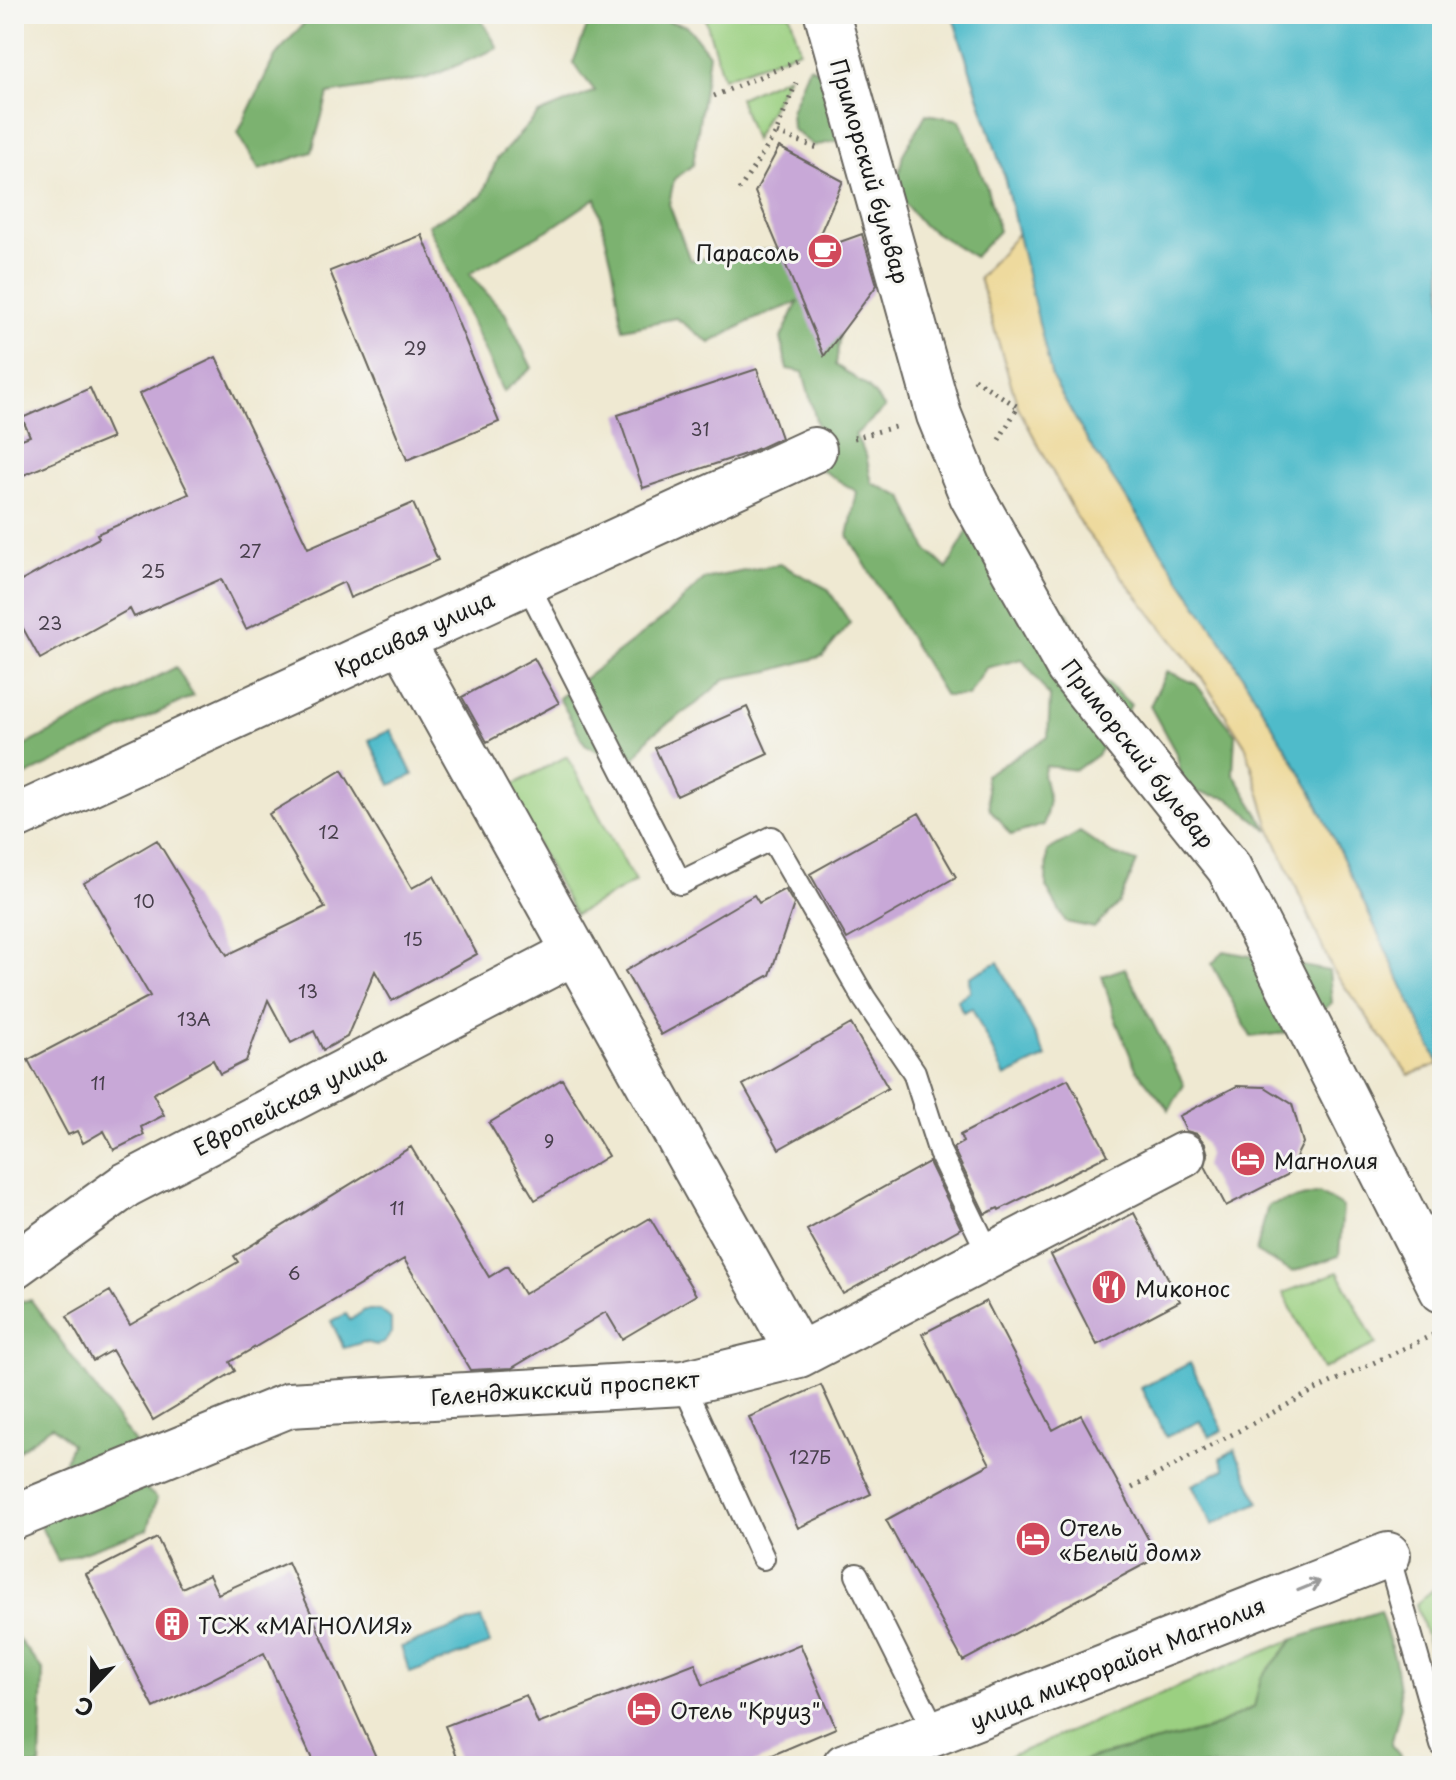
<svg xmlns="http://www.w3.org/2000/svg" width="1456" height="1780" font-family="'Playpen Sans',sans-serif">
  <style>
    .green { fill: #9bd081; stroke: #5c764e; stroke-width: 2 }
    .forest { fill: #7cb26f; stroke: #4c6746; stroke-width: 2 }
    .sand { fill: #eeda9e; stroke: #857b5d; stroke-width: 2 }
    .water { fill: #4fbbca; stroke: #366c73; stroke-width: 2 }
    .building { fill: #c8a8d7 }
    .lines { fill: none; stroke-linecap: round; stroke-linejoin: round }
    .lane-casing { stroke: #66645c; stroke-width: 26 }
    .street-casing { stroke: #66645c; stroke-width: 48 }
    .path { stroke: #66645c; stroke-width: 5; stroke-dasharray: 2 6; stroke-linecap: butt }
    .lane { stroke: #fff; stroke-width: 22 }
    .street { stroke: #fff; stroke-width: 44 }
    .oneway { stroke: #999 }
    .labels { text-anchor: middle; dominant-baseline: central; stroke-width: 6; stroke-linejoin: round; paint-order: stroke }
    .number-label { font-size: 18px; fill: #473f4b }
    .street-label { font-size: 22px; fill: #1c1c1c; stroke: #f6f6f2 }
    .poi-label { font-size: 22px; fill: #1c1c1c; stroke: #f6f6f2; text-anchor: start }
  </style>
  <rect width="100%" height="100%" fill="#f6f6f2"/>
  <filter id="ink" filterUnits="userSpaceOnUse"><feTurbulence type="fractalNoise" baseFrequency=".0125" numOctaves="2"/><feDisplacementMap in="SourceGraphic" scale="16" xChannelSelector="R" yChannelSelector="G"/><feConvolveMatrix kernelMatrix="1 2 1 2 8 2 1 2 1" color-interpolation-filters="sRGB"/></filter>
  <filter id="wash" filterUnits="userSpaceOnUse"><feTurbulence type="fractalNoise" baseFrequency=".006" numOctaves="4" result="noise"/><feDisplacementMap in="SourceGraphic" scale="32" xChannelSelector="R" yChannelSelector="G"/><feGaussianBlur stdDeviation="1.8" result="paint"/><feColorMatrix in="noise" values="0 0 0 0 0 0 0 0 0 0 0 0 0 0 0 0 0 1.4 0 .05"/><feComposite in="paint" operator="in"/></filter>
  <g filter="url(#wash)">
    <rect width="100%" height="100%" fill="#efe9d2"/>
    <path class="green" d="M704 14H790L800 50 723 78Z
      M788 76 754 140 739 98Z
      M567 756 635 882 575 915 507 788Z
      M1338 1272 1376 1344 1323 1369 1283 1293Z
      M1442 1582V1687L1416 1604Z
      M1294 1639 1262 1678 1254 1707 1207 1730 1095 1757 1070 1766H986Z"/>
    <path class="forest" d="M312 14H478L498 48 427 78 328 94 312 152 259 170 238 133 275 56Z
      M592 14H638L687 26 709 54 693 165 674 179 669 204 690 260C731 257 771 247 812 245L830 283 840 333 836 365 868 387 885 408 855 435 866 455 872 483 903 497 927 550 947 569 969 528 1007 602 1067 612 1090 668 1131 705 1097 755 1076 770 1046 766 1043 775 1049 800 1044 825 1011 835 990 809 985 775 1048 737 1050 697 1022 659 986 668 968 696H945L848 536 857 492 820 469 821 439 803 372 787 369 781 338 798 302 750 321 710 343 676 318 623 329 613 268 596 198 553 227 469 274 505 313 532 368 503 392 428 225 482 196 497 159 538 114 595 91 573 63Z
      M809 66 830 75 849 138 814 146 792 129 791 111Z
      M926 114 960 120 986 185 999 231 974 257 923 225 895 192 903 154Z
      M780 564 828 589 850 623 823 656 770 671 725 679 696 704 651 735 628 768 585 744 559 698 667 615 704 579Z
      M176 667 193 696 14 781V751Z
      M1167 671 1196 684 1235 734 1233 773 1269 831 1228 798 1184 790 1177 755 1150 706Z
      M1080 832 1111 853 1137 862 1119 903 1094 928 1066 922 1046 887 1047 851Z
      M1224 951 1329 971 1332 1003 1293 1032 1251 1037 1212 964Z
      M1125 968 1184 1085 1169 1110 1136 1069 1116 1021 1102 976Z
      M1319 1193 1343 1207 1339 1256 1292 1272 1256 1252 1268 1205Z
      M31 1300 135 1443 128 1474 157 1498 148 1529 58 1561 41 1527 71 1444 52 1426 14 1454V1302Z
      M1380 1611 1395 1660 1401 1705 1391 1745 1409 1766H1070L1095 1757 1207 1730 1254 1707 1261 1678 1294 1639Z
      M14 1634 43 1670 40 1766H14Z"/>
    <path class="sand" d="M1018 233 1053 378 1089 443 1221 640 1311 790 1439 1064 1409 1075 1332 969 1270 828 1246 747 1202 678 1081 525 1018 407 979 278Z"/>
    <path class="water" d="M952 14H1442V1070L1311 790 1221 640 1089 443 1052 378 1004 176Z
      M391 730 413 775 391 785 369 740Z
      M998 962 1046 1057 1005 1077 972 1008 963 1012 957 1000 970 991 969 977Z
      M365 1310H380L391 1319V1333L384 1343 376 1345 364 1342 344 1348 331 1321 346 1314 350 1320Z
      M1190 1363 1223 1430 1209 1437 1200 1421 1166 1437 1141 1388Z
      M1235 1450 1259 1502 1212 1525 1192 1485 1225 1469 1220 1458Z
      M481 1618 490 1644 410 1673 401 1647Z"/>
    <g id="blocks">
      <path class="building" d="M779 147 843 181 812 252 862 234 877 285 824 356 755 192Z
        M422 235 499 422 407 460 330 271Z
        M216 357 308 548 413 503 438 560 350 598 344 582 246 629 221 579 134 617 130 609 40 659 14 612V585L99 538 97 534 189 494 139 394Z
        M757 369 781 438 748 453 643 488 618 415Z
        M90 388 112 438 14 479V442L30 436 22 418Z
        M534 658 559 703 487 742 462 697Z
        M747 707 768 754 677 796 655 748Z
        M342 770 412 888 434 876 477 954 392 1001 375 971 347 1037 323 1050 314 1031 291 1043 268 1000 246 1061 220 1074 213 1060 153 1094 164 1115 141 1127 144 1135 114 1150 104 1131 83 1143 77 1131 68 1135 28 1060 150 996 84 883 157 840 227 955 325 908 269 814Z
        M919 813 956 877 847 939 810 874Z
        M785 889 794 904 770 975 661 1035 625 971 754 895 759 903Z
        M851 1024 888 1088 779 1149 743 1085Z
        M562 1079 608 1156 535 1200 489 1123Z
        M1068 1079 1108 1155 999 1210 998 1208 985 1214 953 1148 963 1142 960 1135Z
        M1237 1086 1265 1087 1292 1104 1303 1143 1287 1175 1226 1206 1205 1166 1208 1155 1205 1144 1197 1134 1186 1131 1179 1116Z
        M411 1147 489 1277 507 1266 524 1294 650 1218 696 1295 622 1339 606 1312 512 1368 470 1370 404 1259 230 1362 235 1371 153 1420 112 1350 93 1361 67 1316 110 1291 130 1325 238 1262 234 1256Z
        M929 1162 961 1228 843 1294 807 1230Z
        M1134 1213 1180 1301 1097 1345 1051 1255Z
        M986 1301 1053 1430 1081 1415 1158 1557 963 1661 886 1520 990 1464 922 1334Z
        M821 1385 871 1494 798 1528 749 1417Z
        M157 1538 182 1588 209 1575 218 1594 288 1562 380 1766H315L264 1653 154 1708 86 1574Z
        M800 1644 836 1728 747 1766H461L445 1726 526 1695 538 1724 695 1663 703 1685Z"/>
    </g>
  </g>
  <g filter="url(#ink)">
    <use href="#blocks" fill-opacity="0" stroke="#66645c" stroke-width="2"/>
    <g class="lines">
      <defs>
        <path id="lane" d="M526 581 680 883 772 838 864 998 914 1072 940 1153 990 1256
          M683 1383 763 1558
          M1388 1555 1442 1745
          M857 1575 936 1733"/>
        <path id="street" d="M827 14 939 415 972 496 1068 667 1229 868 1442 1290
          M401 639 799 1355
          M14 818 814 450
          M14 1266 126 1185 575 952
          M14 1517 289 1405 683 1383 799 1355 1183 1155
          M845 1766 936 1733 1388 1555"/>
      </defs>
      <use href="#lane" class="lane-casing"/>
      <use href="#street" class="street-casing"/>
      <path class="path" d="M714 96 797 61
        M777 133 820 149
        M739 190 776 133 798 78
        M974 379 1018 407 997 443
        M854 438 898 426
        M1132 1488 1313 1391 1437 1333"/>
      <use href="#lane" class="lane"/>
      <use href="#street" class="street"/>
    </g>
    <defs><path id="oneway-shaft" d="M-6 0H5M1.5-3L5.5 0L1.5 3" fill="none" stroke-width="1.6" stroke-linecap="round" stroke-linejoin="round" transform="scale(2)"/></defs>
    <use class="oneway" href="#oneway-shaft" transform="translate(1309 1586) rotate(-22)"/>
  </g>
  <defs>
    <symbol id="cafe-disc" viewBox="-11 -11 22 22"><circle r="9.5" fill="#d1495b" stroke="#f6f6f2"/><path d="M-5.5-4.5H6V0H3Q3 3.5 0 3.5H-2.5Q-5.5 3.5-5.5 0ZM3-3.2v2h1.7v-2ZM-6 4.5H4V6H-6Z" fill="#fff"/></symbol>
    <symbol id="hotel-disc" viewBox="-11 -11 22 22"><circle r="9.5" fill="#d1495b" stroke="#f6f6f2"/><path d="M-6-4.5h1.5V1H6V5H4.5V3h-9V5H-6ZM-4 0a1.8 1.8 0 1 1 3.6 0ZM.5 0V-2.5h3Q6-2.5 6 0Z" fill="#fff"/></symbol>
    <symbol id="restaurant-disc" viewBox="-11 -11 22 22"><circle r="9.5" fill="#d1495b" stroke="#f6f6f2"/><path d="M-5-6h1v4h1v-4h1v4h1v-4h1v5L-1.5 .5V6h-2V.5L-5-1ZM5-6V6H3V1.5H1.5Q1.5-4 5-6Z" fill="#fff"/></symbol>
    <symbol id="building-disc" viewBox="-11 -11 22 22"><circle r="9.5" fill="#d1495b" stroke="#f6f6f2"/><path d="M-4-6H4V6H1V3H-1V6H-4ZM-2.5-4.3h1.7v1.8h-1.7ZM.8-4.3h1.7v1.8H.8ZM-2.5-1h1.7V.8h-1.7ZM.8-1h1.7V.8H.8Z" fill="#fff"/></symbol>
  </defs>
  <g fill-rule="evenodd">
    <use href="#cafe-disc" x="805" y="231" width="40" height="40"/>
    <use href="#hotel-disc" x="1228" y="1139" width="40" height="40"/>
    <use href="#restaurant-disc" x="1089" y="1267" width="40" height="40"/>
    <use href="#hotel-disc" x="1013" y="1519" width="40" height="40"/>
    <use href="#building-disc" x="152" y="1604" width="40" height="40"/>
    <use href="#hotel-disc" x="624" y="1689" width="40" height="40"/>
  </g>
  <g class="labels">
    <g class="number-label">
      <text x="415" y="347">29</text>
      <text x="700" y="428">31</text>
      <text x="250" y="550">27</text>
      <text x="153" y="570">25</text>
      <text x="50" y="622">23</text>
      <text x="329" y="831">12</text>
      <text x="144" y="900">10</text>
      <text x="413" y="938">15</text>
      <text x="308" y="990">13</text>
      <text x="194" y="1018">13А</text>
      <text x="98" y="1082">11</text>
      <text x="549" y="1140">9</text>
      <text x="397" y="1207">11</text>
      <text x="294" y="1272">6</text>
      <text x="810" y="1456">127Б</text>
    </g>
    <g class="street-label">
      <text transform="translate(871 171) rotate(74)">Приморский бульвар</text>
      <text transform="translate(414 633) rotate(-25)">Красивая улица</text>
      <text transform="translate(1139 753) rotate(52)">Приморский бульвар</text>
      <text transform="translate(289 1100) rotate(-27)">Европейская улица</text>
      <text transform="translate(565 1387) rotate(-4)">Геленджикский проспект</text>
      <text transform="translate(1117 1662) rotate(-22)">улица микрорайон Магнолия</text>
    </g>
    <g class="poi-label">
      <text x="799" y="251" text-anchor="end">Парасоль</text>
      <text x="1274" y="1159">Магнолия</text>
      <text x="1135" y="1287">Миконос</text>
      <text x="1059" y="1526">Отель<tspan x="1059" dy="25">«Белый дом»</tspan></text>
      <text x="198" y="1624">ТСЖ «МАГНОЛИЯ»</text>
      <text x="670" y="1709">Отель "Круиз"</text>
    </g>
  </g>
  <rect width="1456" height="1780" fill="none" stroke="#f6f6f2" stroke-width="48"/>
  <g transform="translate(92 1688) rotate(202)" stroke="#f6f6f2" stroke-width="6" paint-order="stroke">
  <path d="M0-6L14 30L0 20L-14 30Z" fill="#1c1c1c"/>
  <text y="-12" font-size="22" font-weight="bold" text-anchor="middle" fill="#1c1c1c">С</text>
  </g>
</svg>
